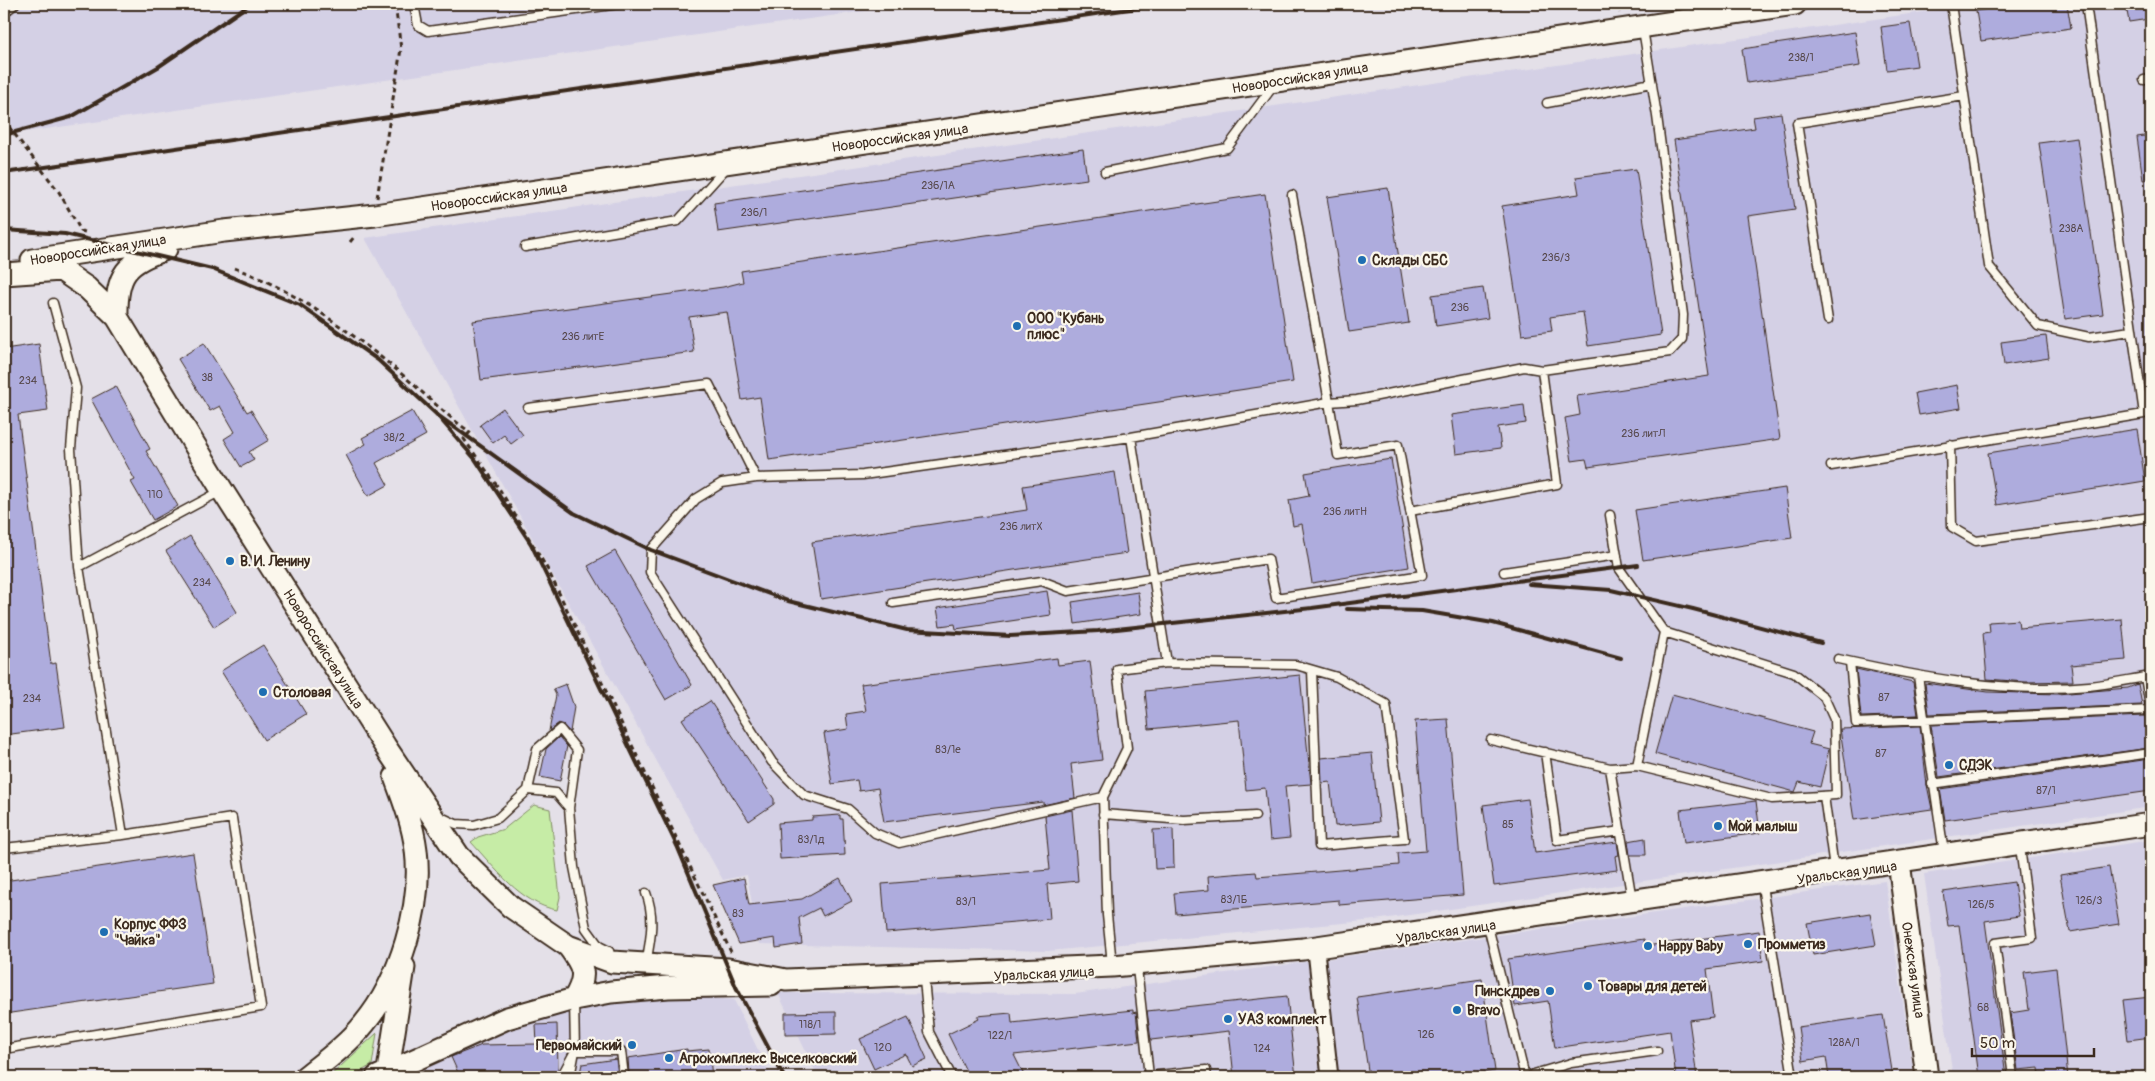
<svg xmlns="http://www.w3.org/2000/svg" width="2155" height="1081" font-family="Pangolin,sans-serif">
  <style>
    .built { fill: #d4d0e5 }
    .green { fill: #c6eca6; stroke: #808b62 }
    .building { fill: #aeacdd; stroke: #3b2a1e }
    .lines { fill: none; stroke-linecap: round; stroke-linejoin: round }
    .lane-casing { stroke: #3b2a1e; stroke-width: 11 }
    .street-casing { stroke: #3b2a1e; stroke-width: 19 }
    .secondary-casing { stroke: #3b2a1e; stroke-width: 25 }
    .path { stroke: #3b2a1e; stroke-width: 3; stroke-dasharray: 5 4; stroke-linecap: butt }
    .lane { stroke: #fbf7ec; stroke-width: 8 }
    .street { stroke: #fbf7ec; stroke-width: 15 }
    .secondary { stroke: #fbf7ec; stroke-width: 21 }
    .rail { stroke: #3b2a1e; stroke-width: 4 }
    .poi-dot { fill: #1f6fb2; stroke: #fbf7ec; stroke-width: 2 }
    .labels { text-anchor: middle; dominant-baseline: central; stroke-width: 4.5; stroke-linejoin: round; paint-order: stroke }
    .number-label { font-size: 11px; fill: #584a4e }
    .street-label { font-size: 14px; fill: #3b2a1e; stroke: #fbf7ec }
    .poi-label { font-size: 14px; font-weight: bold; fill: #3b2a1e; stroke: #fbf7ec; text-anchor: start }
  </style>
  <rect width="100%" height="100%" fill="#e4e0e8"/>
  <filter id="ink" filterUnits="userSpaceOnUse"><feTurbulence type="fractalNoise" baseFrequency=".02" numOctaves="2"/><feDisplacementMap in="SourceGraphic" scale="10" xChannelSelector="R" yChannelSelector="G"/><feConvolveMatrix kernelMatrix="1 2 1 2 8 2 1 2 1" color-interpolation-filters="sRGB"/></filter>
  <g filter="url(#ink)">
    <path class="built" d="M4 4H913L4 135Z
      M1978 4H2151V807L1375 920 1049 951 759 944 747 875 723 880 365 238Z
      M2151 840V1077H1953L1924 874Z
      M1885 881 1914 1077H818L778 993 1075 994Z
      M682 996 734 1000 771 1077H408L409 1073 504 1032 574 1009 606 1001Z"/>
    <path class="green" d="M534 805 550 809 560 897 557 910C521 904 494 867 471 842L478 837 504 829Z
      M377 1033 372 1065 351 1077H329Z"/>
    <path class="building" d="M2022 4H2067L2071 28 1981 41 1976 11Z
      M2147 4 2149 19 2129 22 2126 6Z
      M1910 23 1917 66 1887 70 1881 27Z
      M1855 32 1860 66 1747 83 1742 49Z
      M1781 113 1795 209 1748 216 1780 439 1588 467 1586 459 1572 461 1565 418 1580 415 1577 396 1709 376 1674 140 1755 128 1753 117Z
      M2151 135V179L2143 180 2137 137Z
      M2077 138 2103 314 2065 319 2039 143Z
      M1083 149 1087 179 718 232 714 203Z
      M1636 169 1661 335 1588 346 1583 312 1550 317 1552 331 1522 335 1502 206 1579 194 1576 177Z
      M1388 188 1409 323 1349 332 1327 197Z
      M1265 194 1293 382 769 460 760 397 742 400 727 312 689 317 694 352 481 380 473 321 723 287 743 282 741 271Z
      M1483 288 1488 318 1436 326 1432 295Z
      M2046 336 2049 358 2004 365 2001 342Z
      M204 343 247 412 251 410 269 440 249 452 254 460 241 467 224 439 235 432 220 406 210 411 178 359Z
      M39 344 48 411 18 415 51 664 56 663 65 727 4 735V349Z
      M1957 385 1961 408 1919 415 1915 393Z
      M116 386 150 449 146 451 178 506 153 520 131 482 135 480 91 399Z
      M1524 405 1526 423 1498 427 1501 448 1456 454 1451 415Z
      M503 408 523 435 511 444 504 435 493 443 480 425Z
      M412 411 426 435 376 463 388 485 368 496 346 455 366 444 362 438Z
      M2137 429 2145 481 1997 505 1988 453Z
      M1391 459 1409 567 1312 583 1302 524 1293 526 1289 500 1309 496 1305 473Z
      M1115 472 1127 553 821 599 812 542 1027 510 1023 486Z
      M1785 488 1792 538 1643 560 1635 510Z
      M190 536 237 612 214 627 166 551Z
      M615 551 692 685 666 700 588 566Z
      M1047 591 1051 615 956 629 955 624 940 626 937 608Z
      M1138 592 1141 614 1075 624 1072 602Z
      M2122 619 2126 660 2071 665 2073 681 2026 682 1987 679 1983 633 1990 632 1989 622 2018 620 2019 628Z
      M263 645 306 714 264 740 221 671Z
      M1057 658 1058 665 1090 661 1102 760 1071 764 1075 798 1043 805V802L884 822 878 788 859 791 857 780 832 784 824 733 848 729 846 714 866 711 861 684Z
      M1856 669 1913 682 1918 715 1861 717Z
      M1300 675 1311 784 1285 786 1290 838 1270 840 1265 788 1246 790 1239 720 1149 729 1145 691Z
      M1925 683 1988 692 2057 694 2128 688 2138 684 2142 705 1929 714Z
      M566 684 574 707 570 732 559 723 549 731 556 695 553 689Z
      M1672 694 1813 732 1809 744 1829 749 1820 787 1799 782 1795 792 1655 754Z
      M710 701 774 799V804L749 821 682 719Z
      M2145 716 2149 748 1939 777 1931 725Z
      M1448 719 1463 895 1339 905V900L1176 914 1174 893 1209 890 1208 876 1256 872 1257 877 1399 865 1398 853 1426 851 1415 721Z
      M1920 726 1927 785 1932 809 1854 820 1840 729Z
      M559 737 567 746 560 781 540 777 546 749Z
      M1372 753 1379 822 1335 826 1330 782 1322 783 1321 758Z
      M2150 759 2151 791 1945 820 1940 789Z
      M1528 799 1535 853 1617 842 1619 855 1615 856 1617 870 1494 886 1483 805Z
      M1756 801 1760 833 1684 843 1680 810Z
      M1072 810 1078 881 1047 884 1050 919 886 933 882 884 1050 870 1045 816Z
      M840 815V819H843L845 855 780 859 778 823 812 820V817Z
      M1173 829 1174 868 1155 869 1153 830Z
      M1645 838 1646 855H1630L1628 841Z
      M193 853 213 984 4 1014V881Z
      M2109 867 2119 924 2070 932 2060 875Z
      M744 878 749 905 802 899 840 878 852 901 823 916 819 908 799 918 802 944 776 948 775 938 739 944 713 885Z
      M2014 882 2019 916 1985 921 2006 1077H1979L1959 925 1948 926 1943 892Z
      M1870 913 1876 945 1813 955 1807 923Z
      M1759 931 1763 961 1707 969 1713 1017 1689 1020 1697 1077H1676L1670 1031 1555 1048 1548 1001 1515 1006 1508 959 1644 939 1645 946Z
      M2056 968 2068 1077H2040L2039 1068 2018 1070 2010 1013 2029 1010 2024 972Z
      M1482 979 1495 1071 1451 1077H1369L1357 997Z
      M1287 996 1296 1077H1234L1229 1031 1151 1040 1147 1011Z
      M2151 997V1037L2128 1040 2123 1000Z
      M1133 1010V1013L1136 1012 1139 1041 1014 1055 1025 1077H969L948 1034 979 1019 977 1016 1011 1013 1012 1023Z
      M836 1012V1034L785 1035V1013Z
      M1883 1015 1893 1077H1829L1826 1057 1803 1061 1798 1027Z
      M908 1017 927 1059 912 1066 906 1054 874 1069 860 1039Z
      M557 1024 558 1070 554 1077H460L451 1057 482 1045 537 1044 536 1025Z
      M687 1049V1051L709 1049 712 1077H694L693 1075 679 1077H633V1073H629L628 1058Z
      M616 1059 618 1075 579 1077 582 1064Z"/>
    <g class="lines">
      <defs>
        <path id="lane" d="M414 4 418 25 428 31 619 4
          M1951 4 1989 266 2038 326 2089 337 2131 331
          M4 13 15 4
          M2144 80 2151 79
          M1547 103 1652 83
          M1105 172 1227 148 1274 85
          M1292 195 1329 402 1357 400 1524 367 1542 370 1670 352 1682 339 1683 315 1657 116 1643 29
          M525 247 678 221 727 167
          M53 303 76 388 71 449 79 567
          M1828 320 1797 123 1964 96
          M528 408 709 384 756 478
          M1950 445 1952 527 1976 541 2151 517
          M1831 466 2144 414 2086 4
          M1410 511 1557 484 1542 370
          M1504 572 1617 555
          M893 603 1042 581 1068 591 1268 559 1276 598 1422 575 1398 445 1338 455 1329 402 1131 437 863 475 756 478 722 483 696 499 651 550 650 572 772 762 804 795 848 809 875 833 899 843 1103 797
          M1838 659C1920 677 2005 694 2089 686 2108 684 2127 680 2145 677L2151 712
          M1850 662 1856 723 2151 710
          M1167 663 1296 665 1337 677 1386 704 1404 839 1319 846 1312 670
          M1918 676 1944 853
          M1491 740 1610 768 1637 766 1664 632 1619 568 1610 515
          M1545 752 1557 840 1621 831
          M1637 766 1772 799 1836 795 1834 719 1824 697 1794 673 1664 632
          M1610 768 1632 900
          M1932 784 2151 753
          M528 790 556 793 569 808
          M1824 796 1834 868
          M1103 814 1184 820 1255 816
          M439 816 456 824 474 825 498 818 528 790 537 749 560 729 577 750 569 808 574 867 586 928 599 946 609 951
          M123 835 79 567 221 491
          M4 848 123 835 232 818 261 1007 4 1049
          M1762 886 1793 1077
          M1488 926 1525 1077
          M646 963C651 939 655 916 646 893
          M1112 964 1107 915 1103 797 1127 748 1117 669 1167 663 1131 437
          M1137 968 1149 1076
          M924 979 929 1032 952 1077
          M561 1077 575 1051 574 1000
          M570 1077 575 1051H621L624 1077
          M1140 1077 1206 1070 1207 1077
          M1524 1077 1571 1063 1657 1051
          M2013 1077 1995 943 2032 938 2020 847"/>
        <path id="street" d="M1316 951 1330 1077"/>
        <path id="secondary" d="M32 260 224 231 375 215 1795 4
          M4 274 61 270 87 288 117 317 222 490 385 746 459 856 511 907 568 946 612 962 728 969 786 980 1112 966 1303 949 2151 824
          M117 317C116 274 126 262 166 249
          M1899 862 1927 1077
          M568 946C584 967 588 975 574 999
          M305 1077C325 1061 348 1044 364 1024 400 981 423 906 416 850 413 825 404 801 395 777
          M377 1077 507 1018 574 999 611 992 668 987 771 985
          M387 1077 404 967"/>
      </defs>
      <use href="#lane" class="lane-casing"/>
      <use href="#street" class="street-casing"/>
      <use href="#secondary" class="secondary-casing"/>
      <path class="path" d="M1387 4H1403
        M1619 4 1620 13
        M4 110 6 123 59 192 81 231 85 232
        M377 198 401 49 395 4
        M350 242 355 236
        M234 268C294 289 349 331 398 371 422 391 444 414 470 432L464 439 500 490 548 570 731 952"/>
      <use href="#lane" class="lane"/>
      <use href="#street" class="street"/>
      <use href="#secondary" class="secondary"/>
      <path class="rail" d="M4 135 71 117 158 67 250 4
        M4 173 1164 4
        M4 230 65 234 212 269 300 305 378 360 436 414 475 459 531 544 678 848 736 987 784 1077
        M436 414 574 513 651 550 788 601 907 630 1010 636 1098 631 1312 608 1638 565
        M1529 584 1611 590 1693 609 1821 643
        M1347 609 1422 611 1493 623 1621 658"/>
    </g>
  </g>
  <g class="poi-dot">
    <circle cx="1362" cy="260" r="5"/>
    <circle cx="1017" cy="326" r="5"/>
    <circle cx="230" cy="561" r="5"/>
    <circle cx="263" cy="692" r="5"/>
    <circle cx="1949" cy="765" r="5"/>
    <circle cx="1718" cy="826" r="5"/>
    <circle cx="104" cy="932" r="5"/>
    <circle cx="1748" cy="944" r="5"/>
    <circle cx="1648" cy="946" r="5"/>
    <circle cx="1588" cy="986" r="5"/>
    <circle cx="1550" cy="991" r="5"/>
    <circle cx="1457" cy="1010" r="5"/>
    <circle cx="1228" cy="1019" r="5"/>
    <circle cx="632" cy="1045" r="5"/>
    <circle cx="669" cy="1058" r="5"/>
  </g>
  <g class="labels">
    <g class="number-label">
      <text x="1801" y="57">238/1</text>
      <text x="938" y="185">236/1А</text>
      <text x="754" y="212">236/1</text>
      <text x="2071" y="228">238А</text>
      <text x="1556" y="257">236/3</text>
      <text x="1460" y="307">236</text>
      <text x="583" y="336">236 литЕ</text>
      <text x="207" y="377">38</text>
      <text x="28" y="380">234</text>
      <text x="1643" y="433">236 литЛ</text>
      <text x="394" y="437">38/2</text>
      <text x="155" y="494">110</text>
      <text x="1345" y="511">236 литН</text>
      <text x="1021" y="526">236 литХ</text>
      <text x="202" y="582">234</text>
      <text x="1884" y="697">87</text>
      <text x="32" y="698">234</text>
      <text x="948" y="749">83/1е</text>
      <text x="1881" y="753">87</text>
      <text x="2046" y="790">87/1</text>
      <text x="1508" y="824">85</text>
      <text x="811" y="839">83/1д</text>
      <text x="1234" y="899">83/1Б</text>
      <text x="2089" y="900">126/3</text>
      <text x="966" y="901">83/1</text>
      <text x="1981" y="904">126/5</text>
      <text x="738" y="913">83</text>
      <text x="1983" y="1007">68</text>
      <text x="810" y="1024">118/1</text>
      <text x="1426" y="1034">126</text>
      <text x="1000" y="1035">122/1</text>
      <text x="1844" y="1042">128А/1</text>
      <text x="883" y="1047">120</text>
      <text x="1262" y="1048">124</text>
    </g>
    <g class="street-label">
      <text transform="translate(1300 78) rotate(-9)">Новороссийская улица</text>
      <text transform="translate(900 138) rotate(-8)">Новороссийская улица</text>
      <text transform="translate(499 197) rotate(-8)">Новороссийская улица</text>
      <text transform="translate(98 250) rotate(-9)">Новороссийская улица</text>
      <text transform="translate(323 649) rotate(58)">Новороссийская улица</text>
      <text transform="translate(1847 873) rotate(-8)">Уральская улица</text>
      <text transform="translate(1446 932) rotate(-8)">Уральская улица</text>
      <text transform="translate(1913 970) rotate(82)">Онежская улица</text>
      <text transform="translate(1044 974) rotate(-3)">Уральская улица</text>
    </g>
    <g class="poi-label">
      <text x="1372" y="260">Склады СБС</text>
      <text x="1027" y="318">ООО "Кубань<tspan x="1027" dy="16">плюс"</tspan></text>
      <text x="240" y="561">В. И. Ленину</text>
      <text x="273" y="692">Столовая</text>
      <text x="1959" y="765">СДЭК</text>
      <text x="1728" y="826">Мой малыш</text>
      <text x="114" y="924">Корпус ФФЗ<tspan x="114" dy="16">"Чайка"</tspan></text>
      <text x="1758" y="944">Промметиз</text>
      <text x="1658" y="946">Happy Baby</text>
      <text x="1598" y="986">Товары для детей</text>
      <text x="1540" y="991" text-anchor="end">Пинскдрев</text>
      <text x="1467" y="1010">Bravo</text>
      <text x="1238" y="1019">УАЗ комплект</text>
      <text x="622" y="1045" text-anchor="end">Первомайский</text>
      <text x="679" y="1058">Агрокомплекс Выселковский</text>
    </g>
  </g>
  <rect width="2155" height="1081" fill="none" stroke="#fbf7ec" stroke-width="20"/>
  <rect x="10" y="10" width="2135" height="1061" fill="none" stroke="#3b2a1e" stroke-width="2" filter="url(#ink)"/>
  <path d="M1972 1048v8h122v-8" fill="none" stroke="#3b2a1e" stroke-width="2.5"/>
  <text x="1980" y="1048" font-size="15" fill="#3b2a1e" stroke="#fbf7ec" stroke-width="4" paint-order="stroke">50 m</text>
</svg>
